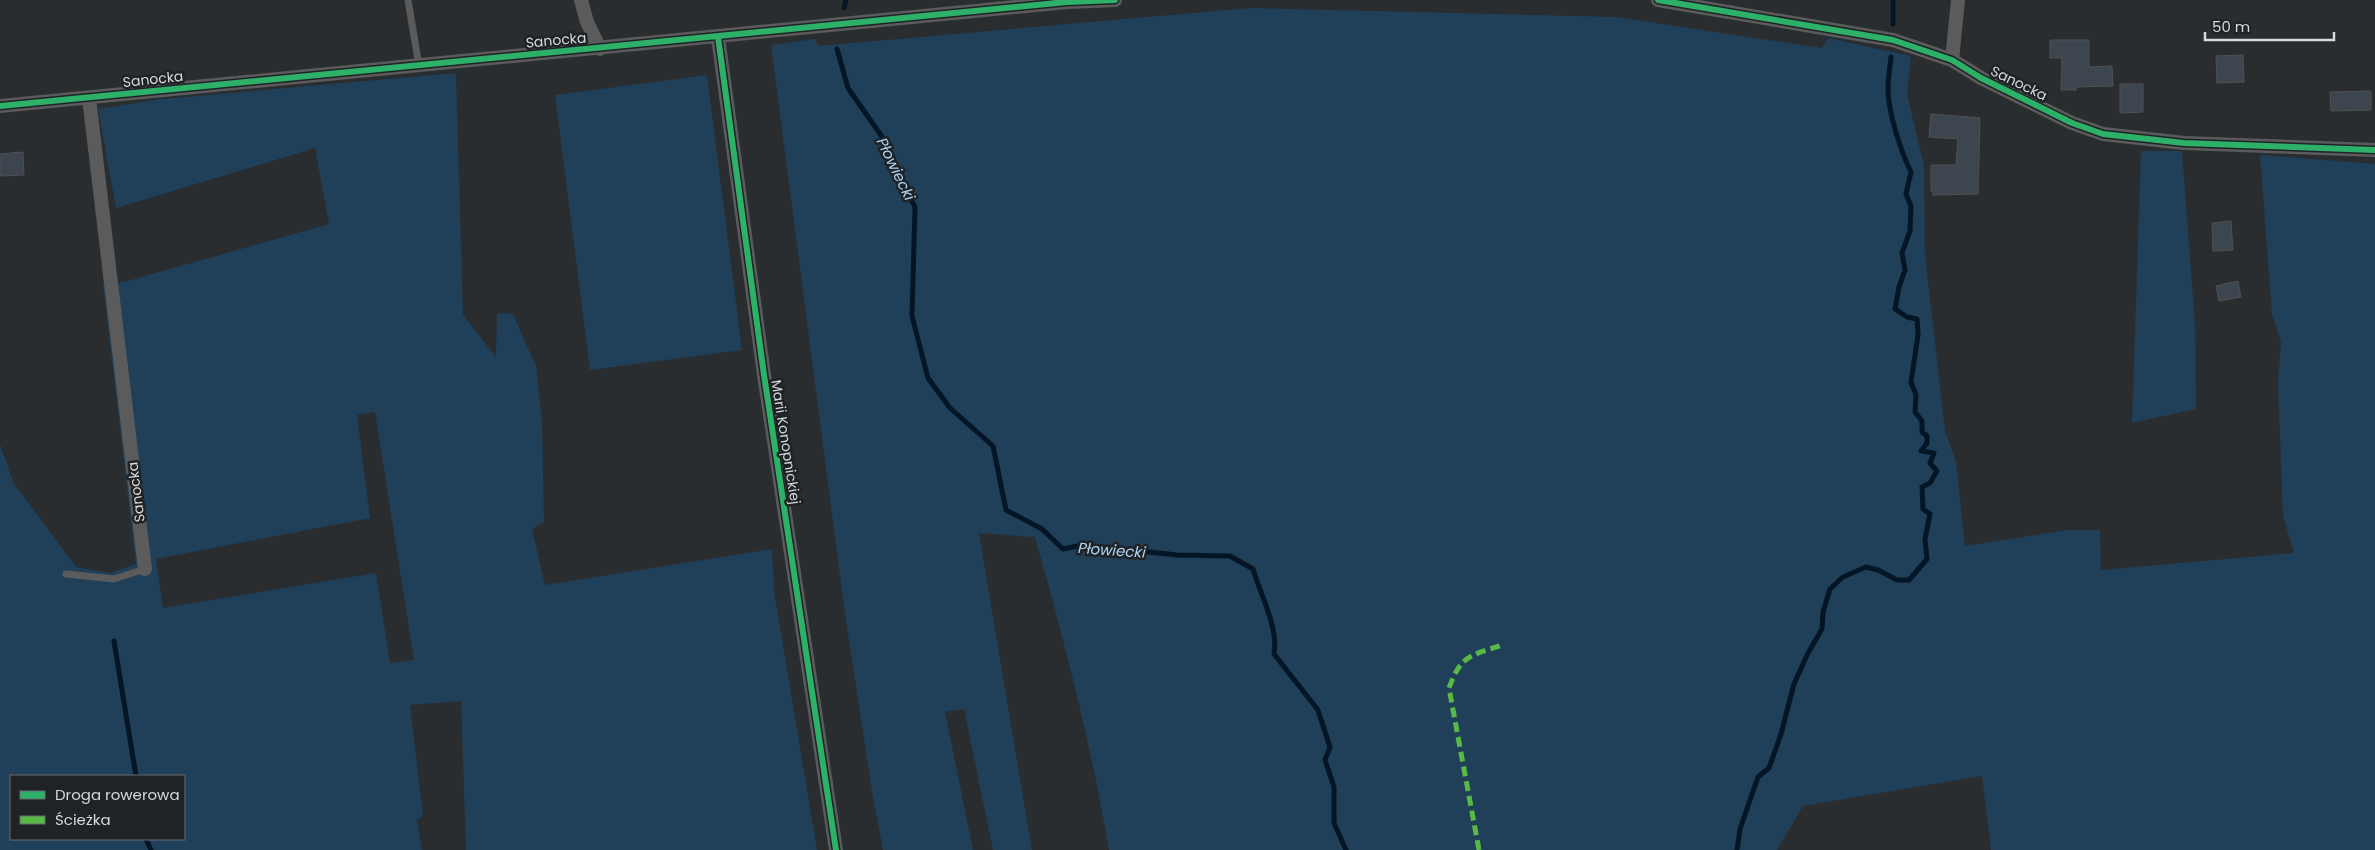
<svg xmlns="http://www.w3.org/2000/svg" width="2375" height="850" font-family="Poppins,sans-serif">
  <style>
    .green { fill: #203f58; fill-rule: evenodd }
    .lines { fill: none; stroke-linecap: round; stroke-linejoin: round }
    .stream { stroke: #041626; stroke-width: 5 }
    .building { fill: #3d464e; stroke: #4f5153 }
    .lane { stroke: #5b5b5b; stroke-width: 7 }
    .street { stroke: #5b5b5b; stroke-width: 14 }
    .quiet { stroke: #58b947; stroke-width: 5; stroke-dasharray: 10 5; stroke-linecap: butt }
    .cycleway-casing { stroke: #1f2326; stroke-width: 9 }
    .cycleway { stroke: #2db169; stroke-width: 6 }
    .labels { text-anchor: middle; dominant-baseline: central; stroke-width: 5; stroke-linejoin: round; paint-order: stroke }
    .street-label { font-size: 14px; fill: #d6d8da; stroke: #1f2326 }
    .water-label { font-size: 15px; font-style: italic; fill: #add4f6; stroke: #1f2326 }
  </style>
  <rect width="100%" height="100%" fill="#2a2d2f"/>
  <path class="green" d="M1250 8 1616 17 1822 48 1828 38 1911 56 1907 94 1924 166 1925 255 1945 431 1956 462 1965 546 2068 530H2100L2101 570 2294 553 2283 516 2278 384 2281 341 2272 314 2260 155 2375 164V850H1991L1982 776 1803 806 1777 850H1109C1091 744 1064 640 1035 537L979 533 1032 850H993L964 709 945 712 973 850H883L872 791 845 614 771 45 815 39 818 46Z
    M456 73 463 315 496 357 497 313 513 314 536 366 542 421 544 522 532 529 545 585 772 549 774 591 817 850H466L461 701 410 705 423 816 417 820 422 850H0V444L13 482 76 567 110 573 136 564 103 284 124 282 329 224 315 148 116 208 98 109 162 99ZM375 412 414 660 390 663 376 573 163 608 156 559 370 518 357 415ZM11 776H184V839H11Z
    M707 75 742 350 590 370 555 95Z
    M2141 151H2182L2195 325 2196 409 2132 423Z"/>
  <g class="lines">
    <path class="stream" d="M844 8 846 0
      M1893 24V0
      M837 49 848 88 887 144 901 181 915 207 912 316 928 378 950 408 993 446 1006 510 1042 529 1063 549 1082 545 1177 555 1230 556 1253 569C1260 594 1279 628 1274 654L1318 710 1330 747 1325 760 1334 787V823L1346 850
      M114 641 136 776
      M146 839 151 850
      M1737 850 1740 829 1758 777 1769 768 1781 734 1794 684 1808 653 1822 629 1823 612 1830 589 1843 577 1866 567 1878 570 1897 580H1909L1927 559 1925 539 1930 514 1923 509 1922 487 1930 483 1937 471 1930 463 1934 453 1921 451 1927 443V436L1922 432V421L1915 412 1916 395 1911 382 1918 335 1917 319 1907 317 1895 309 1899 287 1905 270 1902 253 1910 231 1911 206 1906 194 1911 172C1901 152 1888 112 1888 89 1888 78 1890 67 1891 57"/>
  </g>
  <path class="building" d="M2050 40H2089V67L2112 66 2113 86 2076 87V90H2061L2062 58H2050Z
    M2243 55 2244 82 2217 83 2216 56Z
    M2120 84H2143V112L2120 113Z
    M2371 91V110L2331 111 2330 92Z
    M1931 114 1980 118 1978 194 1933 195V191H1931V165H1956L1958 139 1929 137Z
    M23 152 24 175 0 176V154Z
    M2231 221 2233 250 2213 251 2212 223Z
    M2238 281 2241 297 2219 301 2216 286Z"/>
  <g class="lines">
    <path class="lane" d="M408 0 419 66
      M66 574 114 579 145 569"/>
    <path class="street" d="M581 0 587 22 600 49
      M1658 0 1893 40 1952 60 1981 78 2072 123 2103 134 2184 143 2375 150
      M718 37 764 375 836 850
      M1952 60 1958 0
      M89 98 145 569
      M0 106 1067 2 1115 0"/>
    <path class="quiet" d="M1479 850 1449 688C1461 655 1470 656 1502 645"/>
    <defs>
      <path id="cycleway" d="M1658 0 1893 40 1952 60 1981 78 2072 123 2103 134 2184 143 2375 150
        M718 37 764 375 836 850
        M0 106 1067 2 1115 0"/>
    </defs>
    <use href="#cycleway" class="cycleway-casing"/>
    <use href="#cycleway" class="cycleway"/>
  </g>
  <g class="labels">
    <g class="street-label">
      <text transform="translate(556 40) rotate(-5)">Sanocka</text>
      <text transform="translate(153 79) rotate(-6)">Sanocka</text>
      <text transform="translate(2019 83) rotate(26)">Sanocka</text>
      <text transform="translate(786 442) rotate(81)">Marii Konopnickiej</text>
      <text transform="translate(136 492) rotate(-97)">Sanocka</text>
    </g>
    <g class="water-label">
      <text transform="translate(896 169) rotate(64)">Płowiecki</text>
      <text transform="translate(1112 550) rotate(4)">Płowiecki</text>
    </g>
  </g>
  <rect x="10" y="775" width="175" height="65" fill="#1f2326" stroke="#686b6e"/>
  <rect x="20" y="791" width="25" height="8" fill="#2db169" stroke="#686b6e"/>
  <text x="55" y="800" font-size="15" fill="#d6d8da">Droga rowerowa</text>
  <rect x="20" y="816" width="25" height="8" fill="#58b947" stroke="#686b6e"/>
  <text x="55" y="825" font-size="15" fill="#d6d8da">Ścieżka</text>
  <path d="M2205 32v8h129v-8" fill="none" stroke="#d6d8da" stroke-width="2.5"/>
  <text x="2212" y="32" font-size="15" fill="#d6d8da" stroke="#1f2326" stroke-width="4" paint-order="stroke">50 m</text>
</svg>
